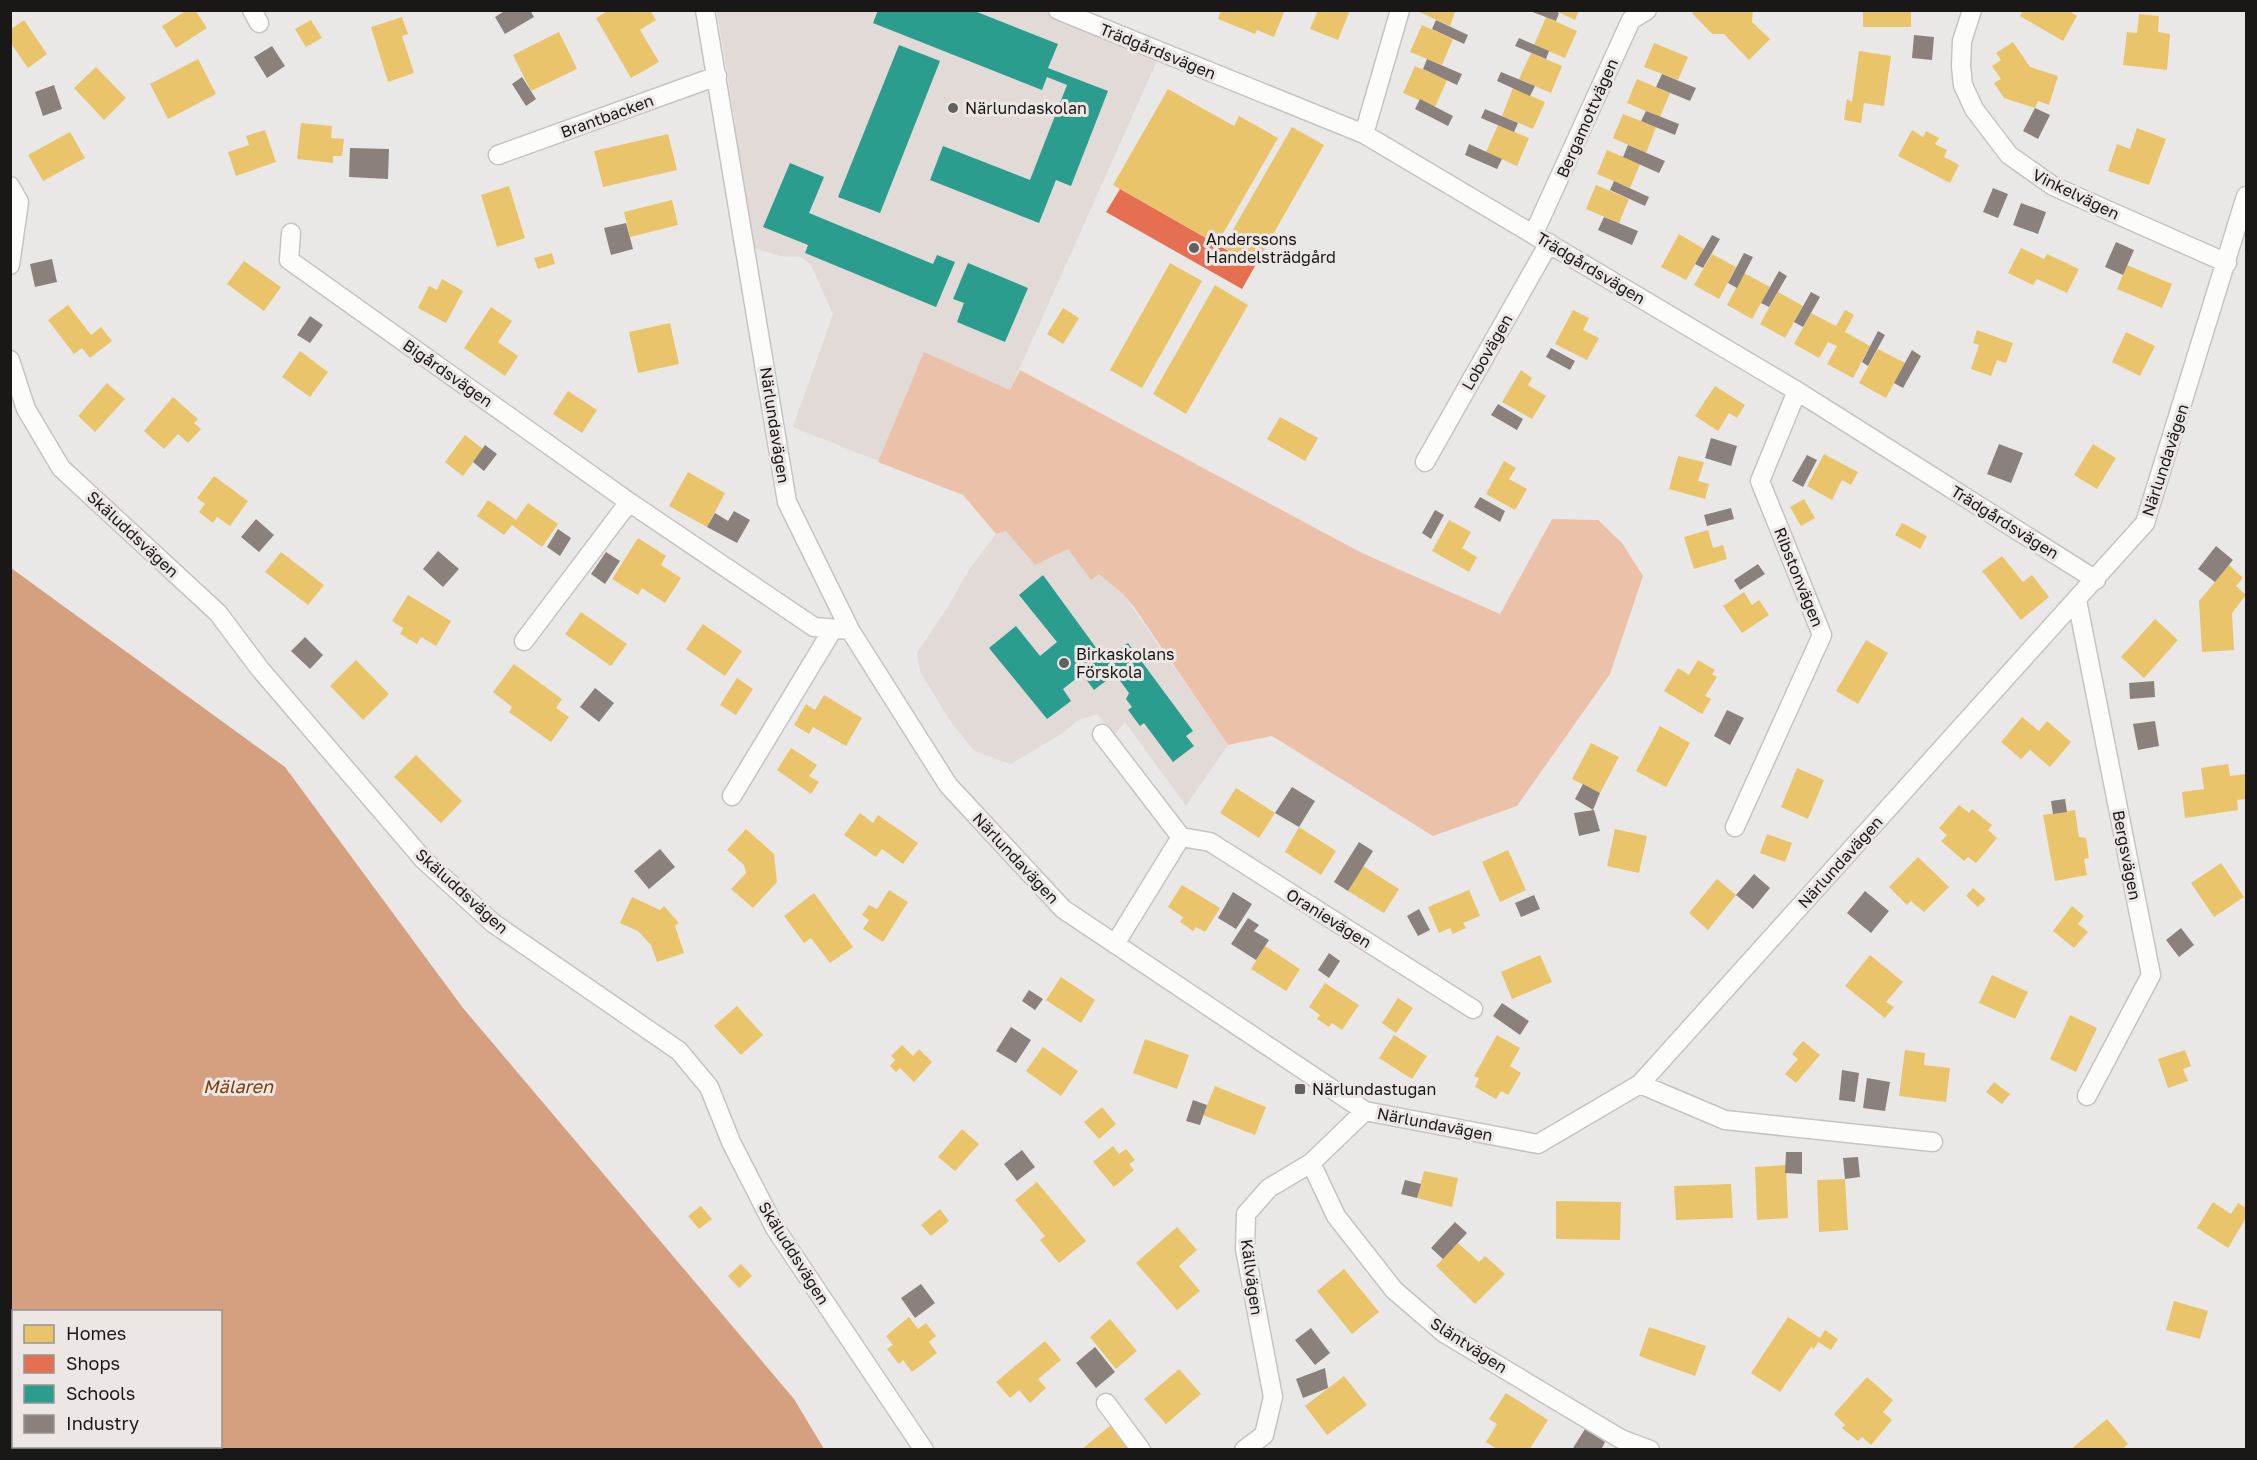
<svg xmlns="http://www.w3.org/2000/svg" width="2257" height="1460" font-family="'Golos Text',sans-serif">
  <style>
    .built { fill: #e2dad6 }
    .green { fill: #ebc2a9 }
    .water { fill: #d4a080; fill-rule: evenodd }
    .homes { fill: #e9c46a }
    .shops { fill: #e76f51 }
    .schools { fill: #2a9d8f }
    .industry { fill: #8a817c }
    .lines { fill: none; stroke-linecap: round; stroke-linejoin: round }
    .minor-casing { stroke: #c6c4c2; stroke-width: 21 }
    .minor { stroke: #fcfcfb; stroke-width: 18 }
    .poi-dot { fill: #63615f; stroke: #ece7e4; stroke-width: 2 }
    .labels { text-anchor: middle; dominant-baseline: central; stroke-width: 6; stroke-linejoin: round; paint-order: stroke }
    .street-label { font-size: 16px; fill: #1a1817; stroke: #ece7e4 }
    .poi-label { font-size: 16px; fill: #1a1817; stroke: #ece7e4; text-anchor: start }
    .water-label { font-size: 18px; font-style: italic; fill: #803c06; stroke: #ece7e4 }
  </style>
  <rect width="100%" height="100%" fill="#eae8e6"/>
  <path class="built" d="M717 11H1057L1161 52 963 495 793 427 833 314 811 265 801 257 780 256 745 245 735 186V122Z
    M1006 531 1068 548 1091 580 1099 574 1123 594 1228 745 1186 806 1125 722 1114 735 1097 714 1077 721 1063 733 1011 764 974 751 951 722 920 672 917 653 949 605 970 568 996 534Z"/>
  <path class="green" d="M924 352 1010 390 1020 370 1362 553 1500 614 1552 519 1598 520 1622 543 1643 576 1610 674 1517 806 1433 836 1272 736 1228 745 1134 607 1123 594 1099 574 1091 580 1068 549 1035 565 1006 531 996 534 963 495 878 462Z"/>
  <path class="water" d="M11 568 285 767 463 1008 794 1399 824 1449H11ZM14 1312H220V1446H14Z"/>
  <path class="homes" d="M187 10H195L207 28 176 48 162 26Z
    M609 10H650L656 20 640 30 659 62 631 78 596 18Z
    M1221 10H1285L1274 37 1257 30 1255 34 1218 19Z
    M1318 10H1350L1338 40 1310 29Z
    M1415 10H1456L1450 26Z
    M1554 10H1579L1575 20Z
    M1695 10H1753L1752 22 1770 39 1749 60 1724 34H1712L1692 13Z
    M1863 10H1911V27H1863Z
    M2023 10H2073L2072 13 2077 16 2063 41 2020 16Z
    M2139 14 2159 16 2158 32 2170 34 2167 70 2123 65 2127 32 2137 33Z
    M402 17 408 34 402 36 414 73 388 82 371 27Z
    M1546 17 1577 31 1565 58 1534 45Z
    M24 20 47 54 28 68 10 42V30Z
    M311 20 322 38 306 47 295 29Z
    M1422 25 1453 39 1442 65 1410 52Z
    M559 32 577 69 531 91 513 55Z
    M2013 42 2030 67 2058 76 2049 105 2038 101 2035 108 2004 98 1994 83 2001 79 1992 66 2001 60 1996 53Z
    M1654 43 1688 57 1678 80 1644 67Z
    M1859 51 1891 56 1884 106 1864 103 1861 123 1844 120 1847 99 1852 102Z
    M1531 53 1562 66 1551 93 1519 79Z
    M198 59 216 94 168 119 150 84Z
    M1415 66 1447 80 1435 107 1403 93Z
    M96 67 126 98 104 120 74 88Z
    M1637 79 1670 93 1660 117 1627 103Z
    M1513 88 1545 102 1533 129 1502 116Z
    M1168 89 1234 126 1239 116 1278 138 1217 244 1113 185Z
    M1623 114 1656 127 1646 153 1613 138Z
    M301 123 332 126 331 138 344 139 342 156H333V163L297 159Z
    M1498 125 1529 138 1517 166 1486 152Z
    M1292 127 1324 145 1255 266 1223 247Z
    M2137 128 2166 139 2149 185 2108 171 2117 144 2130 149Z
    M265 130 276 162 236 176 228 152 249 145 246 136Z
    M1912 130 1923 137 1926 131 1939 138 1935 144 1947 150 1944 157 1959 165 1950 183 1898 156Z
    M70 132 85 158 43 181 28 155Z
    M668 134 677 170 603 187 594 151Z
    M1607 150 1640 164 1630 188 1597 174Z
    M1596 185 1629 199 1619 223 1586 209Z
    M509 186 525 238 497 247 481 195Z
    M672 200 678 225 630 237 624 212Z
    M1679 234 1704 249 1686 280 1661 267Z
    M2021 248 2044 259 2047 254 2079 269 2067 293 2037 279 2033 285 2008 273Z
    M552 253 555 264 538 269 534 258Z
    M1712 254 1736 267 1719 299 1694 285Z
    M244 261 281 287 264 311 227 284Z
    M1170 263 1202 281 1142 388 1110 370Z
    M2127 265 2172 284 2162 308 2117 289Z
    M1744 273 1770 287 1752 319 1727 305Z
    M442 279 463 291 446 323 418 308 429 286 437 290Z
    M1215 285 1248 305 1186 414 1153 394Z
    M1778 292 1803 306 1785 338 1760 324Z
    M68 305 91 335 101 327 112 341 90 358 82 348 74 354 48 320Z
    M491 307 512 321 498 342 518 356 505 376 464 348Z
    M1063 308 1079 318 1063 344 1047 334Z
    M1573 310 1589 318 1583 330 1599 338 1587 360 1555 344Z
    M1845 310 1854 315 1845 332 1870 346 1853 378 1827 364 1837 346 1828 342 1819 358 1794 344 1811 313 1836 326Z
    M670 323 679 364 638 373 629 332Z
    M1977 330 2013 343 2006 363 1997 360 1991 376 1971 369 1979 345 1973 343Z
    M2126 332 2155 346 2140 376 2112 362Z
    M1878 349 1905 363 1886 398 1859 383Z
    M300 351 328 372 310 397 282 377Z
    M1521 370 1532 378 1528 385 1546 396 1532 419 1502 402Z
    M107 383 125 399 95 432 78 416Z
    M1715 386 1745 405 1737 418 1729 413 1718 431 1695 416Z
    M568 391 597 410 582 433 553 414Z
    M173 397 198 419 194 423 201 429 188 443 178 434 164 449 144 431Z
    M1280 417 1318 438 1305 461 1267 439Z
    M465 435 483 449 463 476 445 462Z
    M2093 444 2116 458 2097 489 2074 475Z
    M1824 454 1858 472 1851 485 1842 480 1832 500 1807 486Z
    M1678 456 1704 462 1698 481 1709 484 1705 499 1669 489Z
    M1504 461 1516 468 1509 479 1527 489 1515 510 1486 494Z
    M688 472 725 493 707 527 669 506Z
    M214 476 248 501 230 526 217 517 213 523 199 512 205 504 197 498Z
    M1804 499 1815 518 1801 526 1790 507Z
    M488 500 516 520 528 503 558 524 542 547 512 525 504 535 477 516Z
    M1449 520 1471 532 1462 548 1477 557 1469 572 1432 551Z
    M1902 523 1927 536 1920 549 1895 535Z
    M1708 530 1713 548 1723 545 1727 559 1694 569 1684 537Z
    M638 538 666 556 661 565 681 578 665 603 642 588 638 595 612 579Z
    M281 552 324 585 308 605 265 572Z
    M2002 556 2023 582 2032 575 2049 597 2021 620 1982 571Z
    M2229 565 2243 578 2236 586 2246 595 2232 613 2234 650 2202 652 2199 601Z
    M1744 592 1752 605 1759 600 1769 615 1742 633 1723 606Z
    M408 595 451 621 436 646 421 637 417 644 400 634 403 628 392 621Z
    M581 612 627 644 611 666 565 634Z
    M2155 619 2178 640 2144 678 2121 657Z
    M703 624 742 651 725 676 686 649Z
    M1866 640 1888 653 1858 704 1836 691Z
    M356 660 389 694 363 720 330 686Z
    M1698 660 1715 670 1712 674 1717 677 1705 696 1711 699 1702 714 1664 691 1678 668 1689 675Z
    M514 664 562 699 556 708 569 717 551 742 509 712 512 707 493 692Z
    M737 678 753 689 736 715 720 705Z
    M824 695 862 718 846 746 813 727 809 734 794 725 806 704 815 710Z
    M2022 717 2039 731 2047 721 2071 742 2050 767 2030 750 2021 759 2001 742Z
    M1660 726 1690 743 1666 787 1636 771Z
    M1591 743 1619 757 1600 793 1572 779Z
    M791 748 817 765 809 776 819 782 811 794 777 770Z
    M416 755 462 801 441 823 394 777Z
    M2228 764 2230 776 2246 774V799L2237 800 2238 810 2185 818 2182 792 2204 789 2201 768Z
    M1797 768 1824 780 1808 819 1781 807Z
    M1236 788 1275 813 1259 838 1220 813Z
    M1959 805 1969 813 1972 809 1992 825 1988 830 1997 838 1976 863 1968 857 1964 861 1941 841 1947 835 1939 828Z
    M2075 810 2079 837 2086 838 2089 858 2084 859 2087 875 2055 881 2043 815Z
    M860 813 873 823 878 815 918 843 903 864 882 849 876 857 844 835Z
    M1299 827 1336 851 1321 875 1285 852Z
    M746 829 774 854 777 882 753 908 731 889 746 873 744 865 727 850Z
    M1615 829 1647 836 1639 873 1607 866Z
    M1767 834 1792 843 1785 862 1760 853Z
    M1508 850 1526 890 1500 902 1482 862Z
    M1918 857 1949 887 1924 912 1911 901 1907 905 1889 887Z
    M2221 863 2244 897 2214 917 2191 883Z
    M1363 866 1399 889 1384 913 1348 891Z
    M1717 879 1736 895 1708 930 1689 913Z
    M1182 885 1220 908 1205 932 1196 927 1193 931 1180 922 1183 917 1168 907Z
    M1973 888 1986 899 1978 907 1966 896Z
    M889 890 908 902 883 942 863 929 869 920 862 915 869 905 877 909Z
    M1469 890 1480 916 1463 923 1466 928 1453 934 1450 928 1439 933 1428 907Z
    M814 893 853 947 830 963 811 938 804 943 784 916Z
    M632 897 660 910 664 906 679 923 675 926 684 953 657 962 651 945 638 931 620 923Z
    M2072 906 2084 916 2078 924 2088 932 2074 948 2053 931Z
    M1265 946 1300 969 1286 991 1251 969Z
    M1540 955 1552 982 1512 999 1501 972Z
    M1870 955 1903 982 1886 1002 1894 1007 1885 1018 1845 986Z
    M1992 975 2028 992 2015 1019 1979 1003Z
    M1061 977 1095 1000 1081 1023 1046 1000Z
    M1325 983 1359 1005 1342 1030 1332 1023 1329 1027 1317 1019 1320 1015 1309 1007Z
    M1398 998 1413 1008 1396 1033 1382 1023Z
    M737 1006 763 1035 741 1055 714 1026Z
    M2070 1015 2097 1028 2076 1072 2050 1059Z
    M1394 1035 1427 1056 1412 1079 1379 1058Z
    M1497 1035 1520 1048 1510 1066 1521 1073 1508 1095 1501 1091 1496 1099 1475 1087 1479 1078 1474 1076Z
    M1145 1039 1189 1055 1177 1089 1133 1073Z
    M1803 1041 1820 1055 1796 1083 1785 1074 1798 1059 1792 1054Z
    M902 1045 913 1056 919 1049 932 1062 914 1082 900 1068 896 1072 890 1066 895 1060 891 1056Z
    M1043 1047 1078 1071 1061 1096 1026 1071Z
    M1905 1050 1925 1053 1924 1065 1950 1068 1946 1102 1899 1096Z
    M2185 1050 2191 1066 2183 1069 2188 1081 2168 1088 2158 1059Z
    M1994 1082 2010 1094 2002 1104 1986 1092Z
    M1215 1086 1266 1107 1255 1135 1203 1115Z
    M1102 1107 1116 1124 1099 1139 1084 1122Z
    M962 1129 979 1144 955 1171 938 1157Z
    M1113 1146 1119 1154 1126 1149 1135 1160 1129 1164 1134 1170 1114 1187 1093 1162Z
    M1786 1165 1788 1218 1757 1220 1755 1167Z
    M1424 1171 1458 1178 1452 1207 1417 1198Z
    M1845 1179 1848 1230 1819 1232 1817 1180Z
    M1037 1182 1086 1241 1059 1263 1040 1240 1045 1236 1015 1200Z
    M1731 1184 1733 1218 1676 1220 1674 1186Z
    M1556 1201 1621 1202 1620 1240 1556 1239Z
    M2213 1202 2231 1214 2238 1203 2246 1208V1218L2228 1248 2197 1228Z
    M701 1206 712 1219 699 1229 688 1216Z
    M940 1209 949 1221 931 1236 921 1225Z
    M1177 1227 1197 1250 1179 1266 1200 1291 1177 1310 1136 1263Z
    M1458 1243 1479 1262 1485 1256 1505 1274 1475 1304 1436 1266Z
    M741 1264 752 1276 739 1288 728 1276Z
    M1344 1269 1379 1312 1352 1334 1317 1291Z
    M2174 1301 2208 1311 2200 1339 2166 1330Z
    M909 1317 918 1329 926 1323 936 1336 929 1342 937 1353 912 1372 903 1360 899 1364 887 1349 893 1345 886 1336Z
    M1788 1317 1820 1338 1825 1330 1838 1339 1831 1350 1818 1342 1814 1349 1811 1347 1780 1392 1751 1373Z
    M1110 1319 1137 1351 1116 1369 1090 1337Z
    M1649 1327 1706 1346 1695 1376 1639 1356Z
    M1045 1341 1061 1360 1038 1379 1046 1388 1030 1403 1019 1390 1010 1398 996 1382Z
    M1179 1369 1201 1394 1166 1424 1144 1399Z
    M1344 1376 1367 1405 1327 1435 1305 1406Z
    M1867 1377 1893 1400 1883 1412 1892 1420 1871 1445 1862 1437 1858 1441 1842 1428 1845 1425 1834 1414Z
    M1506 1393 1548 1420 1529 1450H1498L1486 1442 1497 1424 1489 1419Z
    M2107 1419 2128 1444 2121 1450H2070Z
    M1111 1425 1131 1450H1081Z"/>
  <path class="shops" d="M1120 189 1255 266 1242 289 1106 212Z"/>
  <path class="schools" d="M878 10H972L1058 44 1048 68 1108 91 1071 186 1056 180 1039 223 930 180 943 146 1030 180 1067 85 1047 77 1042 90 873 23Z
    M899 45 940 61 880 213 838 197Z
    M790 163 824 177 809 213 933 264 937 255 955 262 936 307 805 253 808 245 763 227Z
    M968 263 1028 288 1005 342 957 322 964 303 953 299Z
    M1043 575 1105 660 1128 643 1193 731 1186 736 1194 746 1173 762 1144 723 1140 726 1128 710 1132 707 1126 699 1129 693 1115 674 1094 690 1082 674 1063 689 1071 701 1047 719 989 648 1016 626 1040 656 1057 642 1019 595Z"/>
  <path class="industry" d="M506 10H530L534 17 505 34 495 17Z
    M1554 10 1559 13 1556 21 1530 11Z
    M1436 20 1468 35 1464 44 1432 29Z
    M1914 35 1934 37 1932 60 1912 58Z
    M1519 38 1549 51 1546 59 1515 46Z
    M272 46 285 66 267 78 254 57Z
    M1427 59 1462 74 1457 85 1423 69Z
    M1501 72 1535 86 1530 96 1497 81Z
    M1662 74 1696 88 1690 101 1656 87Z
    M522 77 536 99 526 106 512 84Z
    M54 85 62 109 43 116 35 92Z
    M1420 99 1453 116 1448 126 1415 109Z
    M2035 108 2050 115 2038 139 2023 131Z
    M1485 109 1518 123 1514 132 1481 118Z
    M1646 111 1679 124 1675 135 1641 121Z
    M1469 144 1502 159 1497 169 1465 155Z
    M1628 145 1665 161 1659 173 1623 157Z
    M350 148 389 149 388 179 349 177Z
    M1614 181 1649 197 1645 206 1610 190Z
    M1993 188 2008 194 1998 218 1983 212Z
    M2021 203 2046 212 2038 234 2013 225Z
    M1604 217 1638 231 1632 245 1598 230Z
    M626 223 633 249 611 255 604 228Z
    M1712 235 1720 239 1703 268 1695 264Z
    M2116 242 2134 250 2123 275 2105 267Z
    M1744 253 1753 257 1737 288 1728 283Z
    M52 259 57 282 35 287 30 264Z
    M1779 271 1787 276 1769 307 1761 303Z
    M1811 292 1820 297 1803 327 1794 322Z
    M310 316 323 325 310 343 297 335Z
    M1878 331 1885 335 1868 366 1862 362Z
    M1551 348 1575 361 1570 370 1546 357Z
    M1912 350 1921 356 1903 388 1894 383Z
    M1498 404 1523 419 1517 430 1491 415Z
    M1711 438 1737 446 1731 466 1705 458Z
    M1999 444 2023 453 2011 483 1987 474Z
    M485 445 497 454 484 471 473 462Z
    M1807 455 1817 460 1803 487 1792 481Z
    M1480 497 1505 511 1500 522 1474 507Z
    M1731 508 1734 519 1707 526 1704 515Z
    M1435 510 1444 515 1431 539 1422 533Z
    M734 511 750 520 737 543 707 527 715 513 728 521Z
    M256 519 274 535 259 552 241 537Z
    M558 529 571 538 560 556 547 547Z
    M2216 546 2233 560 2215 582 2198 569Z
    M438 551 459 569 443 587 423 569Z
    M606 552 620 561 605 584 591 574Z
    M1758 564 1765 574 1740 590 1734 580Z
    M305 637 323 655 310 669 291 651Z
    M2154 681 2155 697 2130 699 2129 683Z
    M595 688 614 703 599 722 580 707Z
    M1727 710 1744 718 1730 745 1714 736Z
    M2155 721 2159 746 2138 750 2133 724Z
    M1583 784 1600 793 1593 810 1575 799Z
    M1292 787 1315 801 1299 827 1275 813Z
    M2065 799 2067 812 2053 814 2051 801Z
    M1594 810 1600 831 1579 836 1574 813Z
    M1359 842 1373 851 1348 891 1334 882Z
    M660 849 675 867 649 889 634 871Z
    M1754 874 1770 888 1753 909 1736 895Z
    M1865 891 1889 911 1871 933 1847 913Z
    M1233 892 1252 904 1236 929 1218 918Z
    M1534 895 1540 909 1521 917 1515 903Z
    M1419 909 1430 930 1418 936 1407 916Z
    M1248 918 1259 925 1254 931 1269 940 1256 960 1231 944Z
    M2181 928 2194 945 2179 957 2166 940Z
    M1329 953 1340 961 1329 978 1318 970Z
    M1029 990 1043 999 1035 1010 1022 1001Z
    M1502 1003 1529 1021 1520 1035 1493 1016Z
    M1011 1027 1031 1040 1016 1063 996 1051Z
    M1842 1070 1859 1073 1855 1102 1839 1100Z
    M1867 1078 1890 1082 1885 1111 1863 1108Z
    M1193 1100 1207 1105 1200 1125 1186 1121Z
    M1022 1150 1035 1167 1017 1181 1004 1164Z
    M1786 1152H1802V1174L1785 1173Z
    M1858 1157 1860 1177 1845 1179 1843 1158Z
    M1405 1180 1421 1184 1417 1198 1401 1194Z
    M1455 1222 1467 1233 1443 1259 1431 1248Z
    M921 1284 935 1303 915 1318 901 1298Z
    M1311 1328 1330 1353 1315 1365 1295 1340Z
    M1095 1347 1115 1372 1096 1388 1076 1363Z
    M1325 1368 1328 1388 1303 1398 1296 1379Z
    M1585 1429 1605 1442 1601 1450 1573 1448Z"/>
  <g class="lines">
    <defs>
      <path id="minor" d="M252 10 259 23
        M705 10 787 502 850 630 948 785 1063 909 1365 1111 1538 1144 1640 1084 2145 523 2246 196
        M1058 10 1364 134 1797 391 2096 580
        M1972 10 1962 41 1961 66 1963 85 1974 109 2009 155 2053 186 2227 263
        M1364 134 1400 10
        M498 155 717 76
        M10 186 19 202 10 265
        M291 233 289 260 629 502 814 627 850 630
        M1534 233 1631 20 1647 10
        M10 360 26 409 61 468 218 613 260 669 423 859 493 923 679 1051 709 1087 731 1142 775 1228 924 1450
        M1425 462 1549 243
        M2077 600 2151 975 2087 1096
        M524 641 629 502
        M1102 734 1181 837
        M732 796 833 629
        M1735 827 1822 635 1760 481 1797 391
        M1115 944 1181 837 1210 842 1473 1009
        M1640 1084 1725 1120 1933 1142
        M1311 1163 1336 1216 1394 1290 1444 1333 1621 1439 1650 1450
        M1106 1403 1141 1450
        M1244 1450 1264 1435 1273 1397 1245 1249 1246 1214 1269 1188 1311 1163 1365 1111"/>
    </defs>
    <use href="#minor" class="minor-casing"/>
    <use href="#minor" class="minor"/>
  </g>
  <g class="poi-dot">
    <circle cx="953" cy="108" r="6"/>
    <circle cx="1194" cy="248" r="6"/>
    <circle cx="1064" cy="663" r="6"/>
    <rect x="1294" y="1083" width="12" height="12" rx="3"/>
  </g>
  <g class="labels">
    <g class="street-label">
      <text transform="translate(1158 51) rotate(22)">Trädgårdsvägen</text>
      <text transform="translate(607 116) rotate(-20)">Brantbacken</text>
      <text transform="translate(1587 118) rotate(-66)">Bergamottvägen</text>
      <text transform="translate(2076 194) rotate(26)">Vinkelvägen</text>
      <text transform="translate(1591 268) rotate(31)">Trädgårdsvägen</text>
      <text transform="translate(1487 352) rotate(-60)">Lobovägen</text>
      <text transform="translate(448 373) rotate(35)">Bigårdsvägen</text>
      <text transform="translate(775 425) rotate(81)">Närlundavägen</text>
      <text transform="translate(2165 460) rotate(-72)">Närlundavägen</text>
      <text transform="translate(2005 522) rotate(32)">Trädgårdsvägen</text>
      <text transform="translate(133 534) rotate(43)">Skäluddsvägen</text>
      <text transform="translate(1799 577) rotate(68)">Ribstonvägen</text>
      <text transform="translate(2127 855) rotate(79)">Bergsvägen</text>
      <text transform="translate(1016 858) rotate(47)">Närlundavägen</text>
      <text transform="translate(1840 862) rotate(-48)">Närlundavägen</text>
      <text transform="translate(462 891) rotate(42)">Skäluddsvägen</text>
      <text transform="translate(1329 918) rotate(32)">Oranievägen</text>
      <text transform="translate(1435 1124) rotate(11)">Närlundavägen</text>
      <text transform="translate(794 1253) rotate(58)">Skäluddsvägen</text>
      <text transform="translate(1252 1277) rotate(82)">Källvägen</text>
      <text transform="translate(1469 1345) rotate(33)">Släntvägen</text>
    </g>
    <g class="poi-label">
      <text x="965" y="108">Närlundaskolan</text>
      <text x="1206" y="239">Anderssons<tspan x="1206" dy="18">Handelsträdgård</tspan></text>
      <text x="1076" y="654">Birkaskolans<tspan x="1076" dy="18">Förskola</tspan></text>
      <text x="1312" y="1089">Närlundastugan</text>
    </g>
    <g class="water-label">
      <text x="238" y="1086">Mälaren</text>
    </g>
  </g>
  <rect width="2257" height="1460" fill="none" stroke="#1a1817" stroke-width="24"/>
  <rect x="12" y="1310" width="210" height="138" fill="#ece7e4" stroke="#989492" stroke-width="1.5"/>
  <rect x="24" y="1325" width="30" height="18" fill="#e9c46a" stroke="#989492" stroke-width="1.5"/>
  <text x="66" y="1340" font-size="18" fill="#1a1817">Homes</text>
  <rect x="24" y="1355" width="30" height="18" fill="#e76f51" stroke="#989492" stroke-width="1.5"/>
  <text x="66" y="1370" font-size="18" fill="#1a1817">Shops</text>
  <rect x="24" y="1385" width="30" height="18" fill="#2a9d8f" stroke="#989492" stroke-width="1.5"/>
  <text x="66" y="1400" font-size="18" fill="#1a1817">Schools</text>
  <rect x="24" y="1415" width="30" height="18" fill="#8a817c" stroke="#989492" stroke-width="1.5"/>
  <text x="66" y="1430" font-size="18" fill="#1a1817">Industry</text>
</svg>
